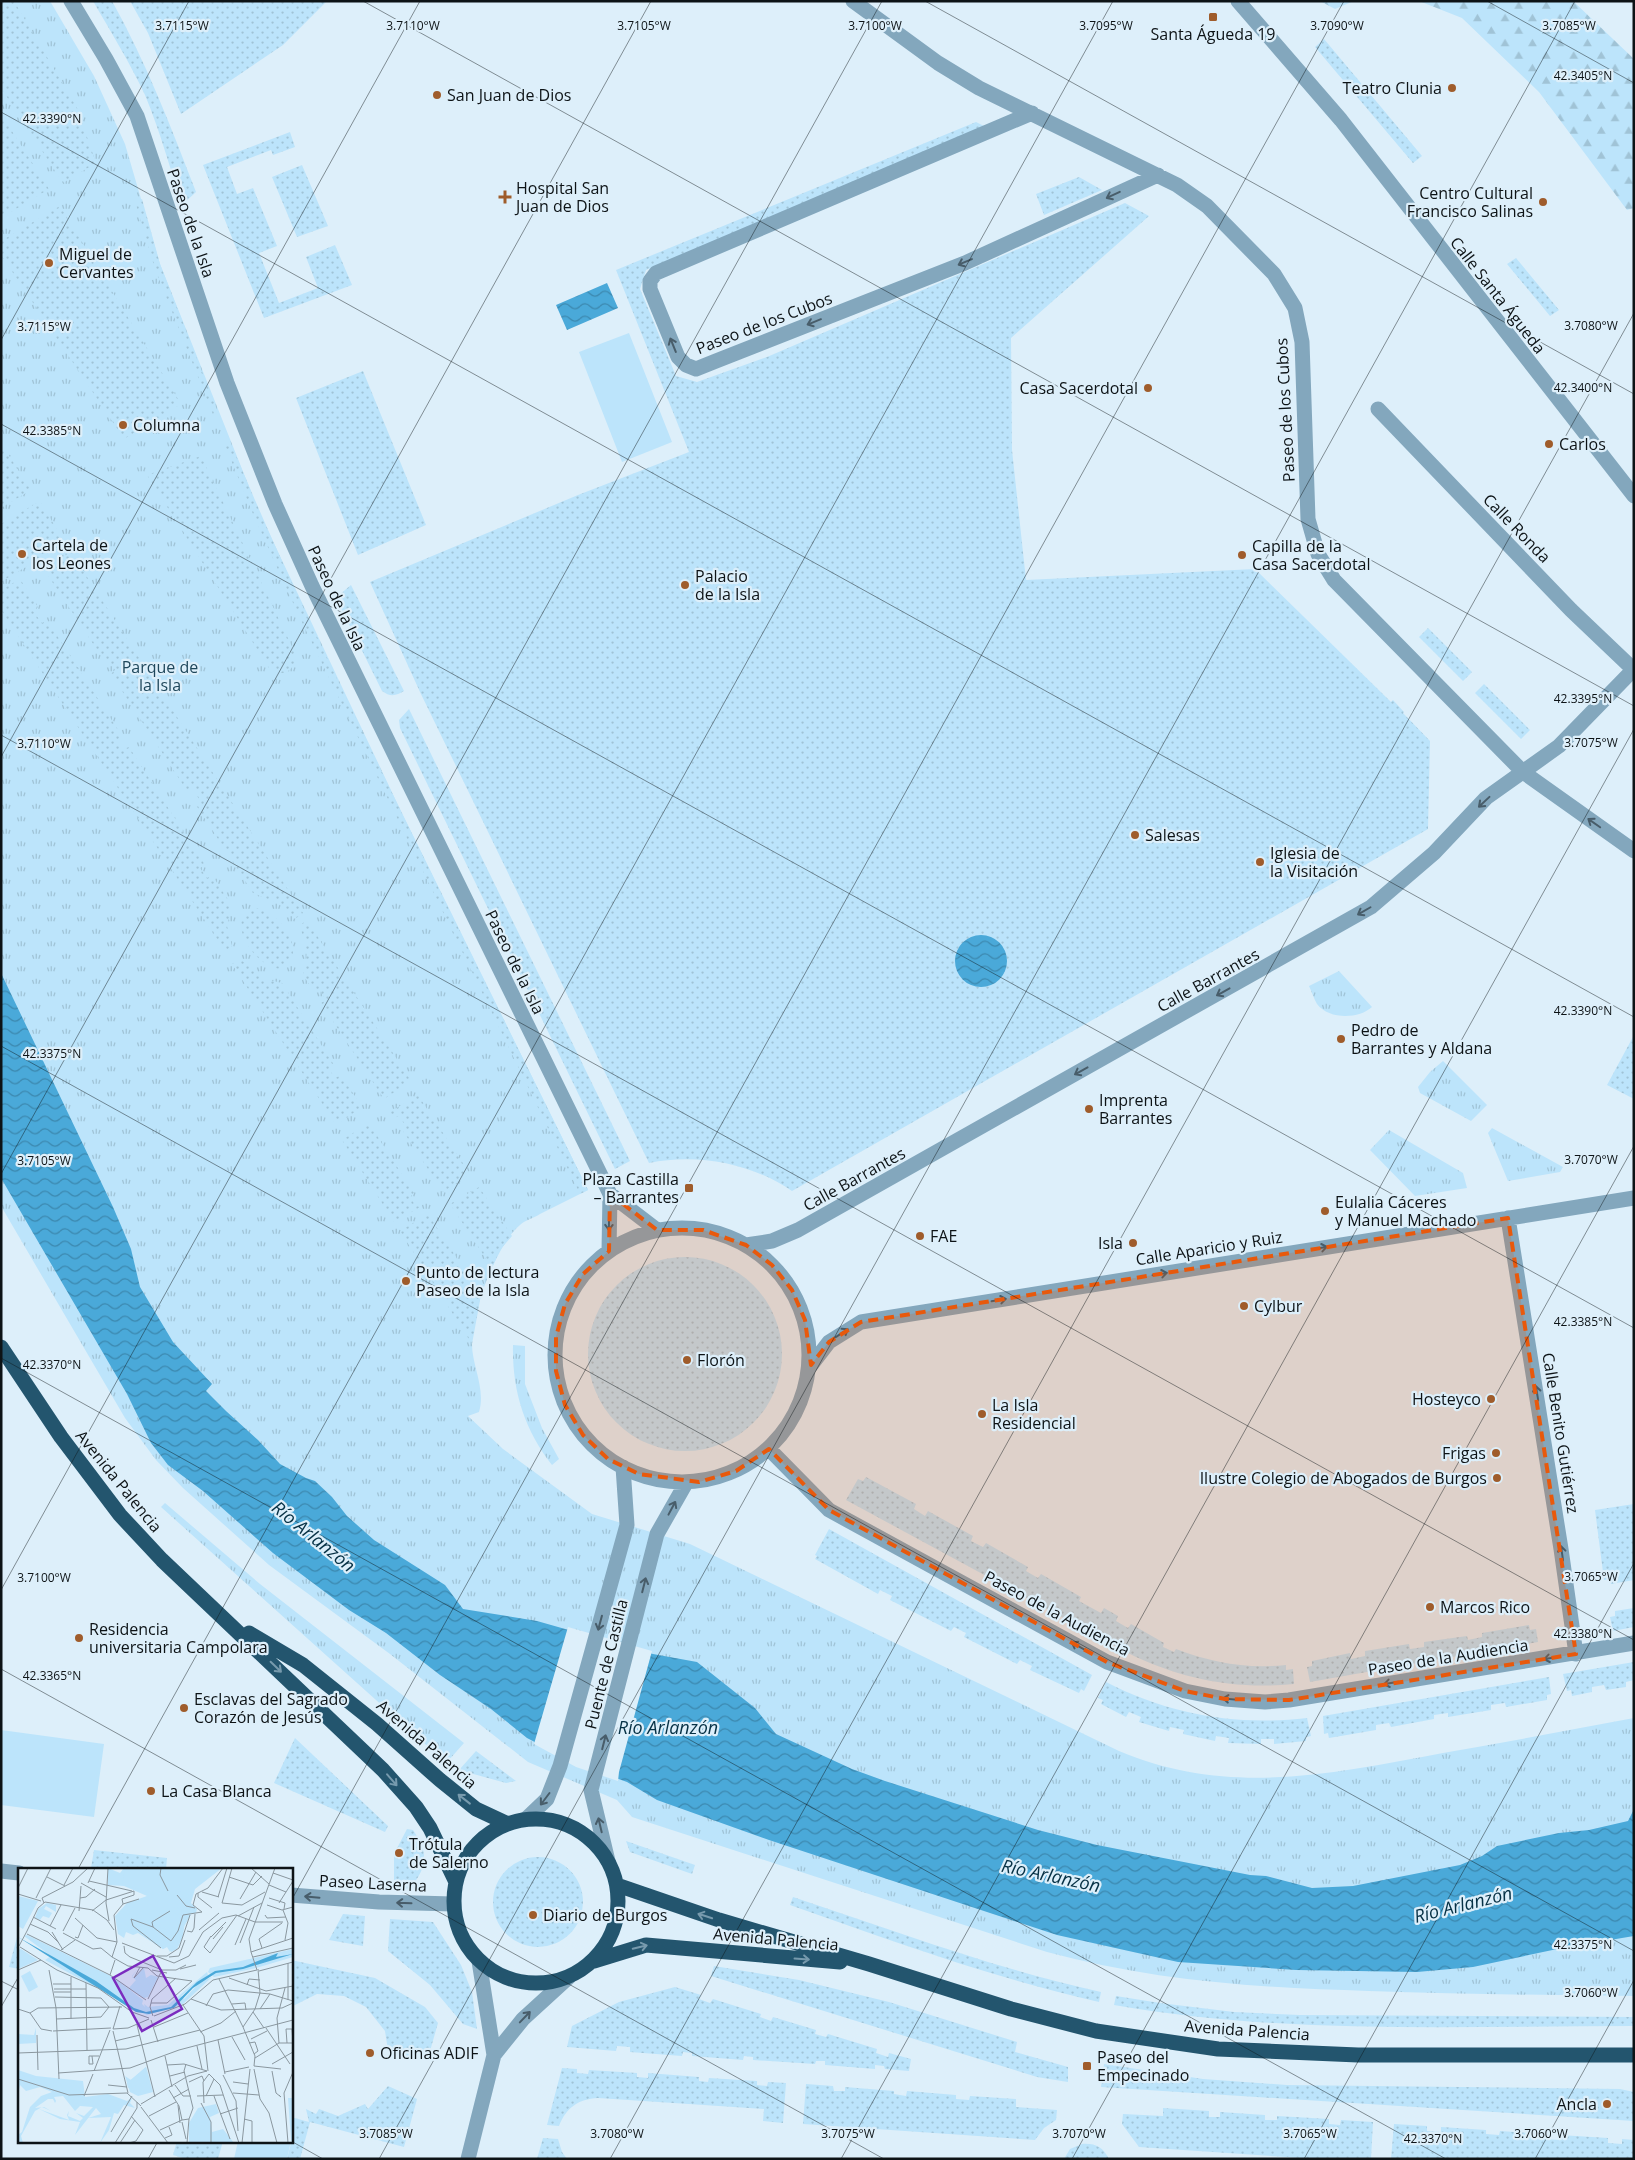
<svg xmlns="http://www.w3.org/2000/svg" width="1635" height="2160" font-family="'Open Sans',sans-serif">
  <style>
    .grass { fill: url(#grass-tufts) }
    .forest { fill: url(#forest-firs) }
    .garden { fill: url(#garden-dots) }
    .pitch { fill: #bce4fb }
    .water { fill: url(#water-waves) }
    .pier { fill: #ddeffa }
    .lines { fill: none; stroke-linecap: round; stroke-linejoin: round }
    .street { stroke: #83a7bd; stroke-width: 15 }
    .highway { stroke: #23556e; stroke-width: 15 }
    .oneway { stroke: #485d6a }
    .oneway2 { stroke: #779aad }
    .marked { fill: #e8590c; fill-opacity: 0.2; stroke: #e8590c; stroke-width: 4; stroke-dasharray: 10 6; stroke-linejoin: round }
    .ticks { fill: none; stroke: #0d1316; stroke-width: 1; stroke-opacity: 0.45 }
    .poi-dot { fill: #9f5c2b; stroke: #ddeffa; stroke-width: 2 }
    .labels { text-anchor: middle; dominant-baseline: central; stroke-width: 4.5; stroke-linejoin: round; paint-order: stroke }
    .poi-label { font-size: 16px; fill: #0d1316; stroke: #ddeffa; text-anchor: start }
    .street-label { font-size: 16px; fill: #0d1316; stroke: #ddeffa }
    .park-label { font-size: 16px; fill: #1f475b; stroke: #ddeffa }
    .water-label { font-size: 18px; font-style: italic; fill: #063145; stroke: #ddeffa }
    .inset-road { fill: none; stroke: #8a979f; stroke-width: 1 }
    .view { fill: #7b2cbf; fill-opacity: 0.15; stroke: #7b2cbf; stroke-width: 2.5 }
    .inset-edge { fill: none; stroke: #0d1316; stroke-width: 2.5 }
    .ticks-label { font-size: 12px; text-anchor: middle; fill: #0d1316; stroke: #ddeffa; stroke-width: 4.5; stroke-linejoin: round; paint-order: stroke }
  </style>
  <defs>
    <pattern id="grass-tufts" width="24" height="20" patternUnits="userSpaceOnUse" patternTransform="scale(1.25)"><rect width="24" height="20" fill="#bce4fb"/><path d="M3 7l-1-3M5 7V3M7 7l1-3M15 17l-1-3M17 17v-4M19 17l1-3" fill="none" stroke="#a0c3d6"/></pattern>
    <pattern id="forest-firs" width="22" height="20" patternUnits="userSpaceOnUse" patternTransform="scale(1.25)"><rect width="22" height="20" fill="#bce4fb"/><path d="M5 1l3.5 6h-7zM16 11l3.5 6h-7z" fill="#a0c3d6"/></pattern>
    <pattern id="garden-dots" width="8" height="8" patternUnits="userSpaceOnUse" patternTransform="scale(1.25)"><rect width="8" height="8" fill="#bce4fb"/><path d="M2 2h.1M6 6h.1" fill="none" stroke="#a0c3d6" stroke-width="1.8" stroke-linecap="round"/></pattern>
    <pattern id="water-waves" width="16" height="10" patternUnits="userSpaceOnUse" patternTransform="scale(1.25)"><rect width="16" height="10" fill="#4aa9d9"/><path d="M0 5q4-4 8 0t8 0" fill="none" stroke="#3c88af"/></pattern>
  </defs>
  <rect width="100%" height="100%" fill="#ddeffa"/>
  <path class="grass" d="M1 1H50L94 76 125 144 160 264 260 514 398 805 588 1190C572 1198 556 1206 540 1214 534 1218 525 1220 520 1225 496 1245 471 1313 472 1344 472 1366 486 1389 479 1412L468 1416 503 1449 592 1514 690 1544 1119 1751C1228 1797 1331 1774 1443 1753 1507 1742 1570 1730 1634 1718V1996C1546 1995 1457 1994 1369 1991 1261 1988 1153 1981 1047 1952L632 1817 617 1800 528 1762 390 1654 269 1565 183 1488 156 1460 125 1418 1 1206Z
    M1339 971 1372 1007C1359 1019 1329 1020 1317 1004 1314 999 1312 992 1309 986Z
    M1443 1061 1487 1105 1471 1121 1420 1093 1418 1087 1430 1072Z
    M1492 1128 1563 1167 1560 1172 1508 1181 1488 1133Z
    M1389 1130 1463 1173 1467 1188 1415 1196 1370 1150Z
    M513 1345 525 1346V1384L542 1428 559 1459 552 1465C524 1429 512 1390 513 1345Z
    M165 1503 260 1584 464 1743 448 1761 425 1744 161 1507Z"/>
  <path class="forest" d="M1320 1H1354L1335 9Z
    M1419 1H1573L1634 59V208L1627 210 1539 92 1462 18Z"/>
  <path class="garden" d="M1 1H14L77 108 96 163 63 183 1 88Z
    M93 1H112C146 62 171 127 196 192L182 205C170 168 160 131 145 95 130 63 111 32 93 1Z
    M130 1H327L283 45 181 114 148 33Z
    M1324 39 1422 156 1413 163 1315 47Z
    M1 114 49 189 1 218Z
    M976 122 984 126 646 270 640 289 676 376 697 382 767 357 1125 203 1149 216 1011 338 1012 450 1026 580 1255 569 1391 702 1393 700 1404 712 1403 713 1430 741 1428 829 792 1191C751 1163 697 1153 649 1163L420 692 370 582 578 495 689 452 616 270Z
    M290 132 295 147 273 155 271 150 227 167 237 194 253 188 277 246 259 253 279 303 318 288 306 257 335 245 352 285 264 318 203 165Z
    M302 165 328 226 297 237 272 177Z
    M1079 177 1102 190 1044 215 1036 194Z
    M142 199 160 264 219 415 214 417 155 269 135 201Z
    M60 206 181 404 124 439 1 255V241Z
    M1516 258 1559 310 1550 316 1507 264Z
    M363 371 426 525 358 555 296 398Z
    M230 441C272 543 319 642 367 741 439 891 514 1040 588 1190L580 1194 298 614 253 514 224 443Z
    M1 443 31 490 1 508Z
    M201 456 296 655C295 671 282 679 269 668L147 475Z
    M40 501 65 543 1 582V524Z
    M71 552 303 913 295 919 278 903 253 893 194 802 199 799 192 788 187 791 111 674 115 670 109 661 105 662 43 568Z
    M20 579 38 607 33 611 42 623 47 620 122 736 117 740 124 749 129 747 205 865 200 868 207 878 212 875 232 906 227 926 232 946 225 951 1 610V590Z
    M351 585 404 691C396 696 390 697 382 691L337 600 339 595Z
    M1428 628 1472 672 1463 681 1419 637Z
    M1484 684 1530 730 1521 739 1475 693Z
    M409 709 630 1161 615 1169 400 728 399 720Z
    M254 908C279 909 309 951 283 969 255 970 223 918 254 908Z
    M307 920 411 1081 384 1099 321 1003 326 1000 320 991 315 993 303 975C309 956 307 943 299 926Z
    M240 959 265 979 282 983 334 1065 329 1069 335 1078 341 1075 362 1107 336 1125 232 964Z
    M1634 1035V1099L1607 1085Z
    M418 1095 470 1174 443 1192 401 1128 405 1125 399 1116 394 1118 390 1112Z
    M369 1123 414 1193 410 1197 415 1205 420 1202 422 1206 394 1222 342 1140Z
    M479 1187 512 1236 500 1250 492 1268 450 1204Z
    M428 1214 481 1295 472 1344 400 1231Z
    M588 1354a97 97 0 1 1 194 0a97 97 0 1 1-194 0Z
    M866 1477 916 1504 914 1509 925 1516 928 1511 973 1536 971 1541 983 1547 986 1543 1028 1567 1026 1571 1038 1578 1041 1574 1081 1597 1079 1601 1101 1613 1104 1608 1118 1616 1116 1621 1128 1628 1131 1624 1164 1643 1163 1647 1174 1652 1176 1649C1213 1663 1247 1669 1286 1665V1670L1293 1669 1294 1684C1236 1690 1180 1679 1128 1653L846 1500 858 1479 863 1481Z
    M1634 1504V1580L1611 1584 1610 1579 1604 1580 1595 1510Z
    M829 1529 1092 1675 1084 1691 1081 1689 1079 1693 1030 1670 1032 1666 1020 1660 1017 1664 964 1637 966 1633 954 1627 951 1631 890 1600 892 1596 880 1590 878 1594 815 1559 817 1556 815 1555Z
    M1634 1608V1627L1613 1631 1610 1617 1615 1616V1611Z
    M1529 1625 1530 1630 1536 1629 1538 1642 1310 1682 1307 1667 1312 1666V1661L1350 1653 1351 1659 1365 1656V1651L1409 1644 1410 1649 1424 1647V1642L1467 1636 1468 1640 1482 1637V1633Z
    M1634 1662V1680L1626 1682V1687L1606 1690 1604 1685 1592 1687V1692L1572 1696 1571 1690 1567 1691 1563 1674Z
    M1549 1677 1551 1694 1547 1695V1700L1506 1707 1505 1703 1491 1705V1710L1448 1717V1713L1434 1715V1719L1391 1727 1389 1723 1376 1725V1730L1329 1738 1328 1733 1324 1734 1323 1716Z
    M1106 1682C1170 1715 1237 1726 1307 1718L1311 1736 1306 1737V1741L1274 1744V1739H1261V1744L1228 1743 1229 1738 1216 1736 1215 1741 1183 1734 1184 1730 1170 1727 1169 1731 1139 1722 1141 1717 1129 1712 1126 1717 1101 1704 1103 1700 1098 1698Z
    M295 1738 388 1826 385 1832 274 1783Z
    M476 1751 516 1781 506 1783 459 1770Z
    M407 1829 413 1830C429 1853 428 1867 409 1889L394 1890V1854Z
    M626 1841 695 1865 692 1874 630 1852Z
    M94 1850 167 1858 166 1869 91 1868Z
    M493 1902a45 45 0 1 1 90 0a45 45 0 1 1-90 0Z
    M793 1897C895 1931 996 1969 1101 1992L1099 2002C993 1978 892 1941 790 1905Z
    M343 1914 365 1916 363 1946 329 1940Z
    M390 1919 433 1922 461 1965 472 1992 477 2029 463 2024 430 1985 388 1951Z
    M19 1930V1969L9 1967Z
    M291 1960 375 1978 425 2007 438 2023 428 2058 389 2057 385 2031 366 2007 344 1996 317 1994 291 2007Z
    M714 1966 799 1980 889 2002 1017 2042 1015 2052 1068 2067V2082L1037 2077 711 1976Z
    M675 1987 701 1995 699 1999 710 2003 713 1999 761 2014 760 2017 771 2021 773 2017 816 2030 815 2034 826 2037 828 2034 877 2049 876 2053 888 2057 889 2053 911 2059 909 2071 885 2069 884 2066 875 2065V2069L825 2065V2061H816L815 2064 753 2060V2057L744 2056 743 2060 692 2056V2053L683 2052 682 2056 630 2052V2047L617 2046 616 2051 567 2047 572 2026 619 2002Z
    M1116 1996 1160 2003 1234 2012 1300 2015 1634 2017V2026C1462 2026 1284 2035 1114 2005Z
    M1104 2064 1203 2079 1287 2085 1620 2089 1634 2092V2121L1101 2087Z
    M562 2068 577 2069V2073L588 2074 589 2070 637 2073V2077L648 2078V2073L699 2077V2081L708 2082 709 2078 757 2081V2085L767 2086 768 2082 786 2083 783 2123 763 2121 764 2109 598 2098C578 2099 566 2108 559 2126L547 2125Z
    M806 2084 833 2086 834 2091H845V2087L894 2091V2094L906 2096 907 2091 956 2095V2099L969 2100 970 2096 1016 2099V2107L1057 2110 1056 2120 1044 2128 1035 2140 803 2124Z
    M388 2086 417 2099 404 2147 310 2122 300 2159H287L292 2139 291 2117 309 2122 306 2109 316 2114 319 2109 338 2116 365 2104 368 2109Z
    M1163 2108 1209 2111V2117H1220V2112L1265 2115V2120H1277V2116L1329 2119V2124L1340 2125 1341 2120 1373 2122 1371 2159H1316L1139 2147 1122 2124 1123 2114 1163 2116Z
    M1394 2124 1427 2126V2131L1441 2132V2127L1486 2130V2134L1499 2135 1500 2131 1546 2134V2139L1560 2140V2135L1608 2138V2143L1622 2144V2139L1634 2140V2159H1391Z
    M543 2138 558 2139 562 2152 567 2159H537Z
    M177 2141H223L218 2159H186L173 2155Z
    M1082 2144C1095 2143 1103 2147 1109 2159H1064L1070 2149Z"/>
  <path class="pitch" d="M629 333 672 442 622 462 579 352Z
    M1 1730 104 1744 94 1817 1 1805Z
    M238 2141H291L287 2159H234Z"/>
  <path class="water" d="M607 283 618 308 567 330 556 305Z
    M955 961a26 26 0 1 1 52 0a26 26 0 1 1-52 0Z
    M1 973 113 1207 131 1249 140 1287 173 1342 212 1384 206 1391 226 1411 258 1440 280 1464 306 1478 315 1481 332 1497 347 1516 374 1540 445 1585 463 1609 537 1621 653 1654 697 1662 755 1708 776 1734 852 1769 885 1781 1038 1830 1097 1845 1250 1875 1266 1876 1312 1888 1353 1886 1460 1865 1482 1856 1497 1846 1559 1833 1589 1830 1628 1821 1634 1809V1936L1562 1948 1473 1967 1417 1972 1296 1970 1178 1962 1057 1935 769 1840 657 1800 627 1782 577 1764 527 1738 491 1709 440 1675 386 1633 349 1610 273 1553 203 1491 168 1465 151 1443 127 1394 1 1178Z"/>
  <path class="pier" d="M568 1627 652 1651 619 1772 618 1781 576 1767 534 1744Z"/>
  <g class="lines">
    <path class="street" d="M71 1 106 59 137 116 227 383 275 504 312 586 610 1194 657 1230
      M853 1 938 63 979 88 1177 185 1207 206 1274 274 1295 308 1302 342 1308 519 1318 554 1334 580 1523 772 1634 851
      M1238 1 1341 120 1634 496
      M1032 113 656 273 650 281V289L678 357 686 365 696 369 716 361 965 263 1158 175
      M1378 409 1571 610 1634 670
      M1508 1218 1561 1549 1576 1654
      M555 1355a127 127 0 1 1 254 0a127 127 0 1 1-254 0Z
      M746 1245 772 1241 798 1230 1371 907 1434 853 1486 798 1559 746 1634 669
      M609 1251 610 1194
      M809 1368 829 1342 861 1322 1634 1198
      M769 1449 829 1510 1107 1662 1185 1691 1225 1699 1265 1702 1289 1700 1634 1643
      M526 1819 547 1799 560 1766 627 1525 623 1467
      M608 1861 591 1790 657 1534 686 1483
      M1 1871 19 1873
      M291 1895 379 1902 453 1904
      M479 1961 494 2055
      M468 2159 494 2055 523 2019 569 1977"/>
    <path class="highway" d="M1 1347 61 1437 120 1515 162 1560 383 1770 416 1807 430 1828 455 1880
      M249 1633 303 1665 377 1724 440 1780 476 1809 506 1823
      M454 1901a82 82 0 1 1 164 0a82 82 0 1 1-164 0Z
      M617 1885 719 1920 869 1964 1011 2009 1096 2031 1218 2049 1358 2055H1634
      M594 1961 646 1945 840 1962"/>
  </g>
  <defs><path id="oneway-shaft" d="M-6 0H5M1.5-3L5.5 0L1.5 3" fill="none" stroke-width="1.6" stroke-linecap="round" stroke-linejoin="round" transform="scale(1.25)"/></defs>
  <g class="oneway">
    <use href="#oneway-shaft" transform="translate(1113 195) rotate(155)"/>
    <use href="#oneway-shaft" transform="translate(965 262) rotate(157)"/>
    <use href="#oneway-shaft" transform="translate(814 322) rotate(158)"/>
    <use href="#oneway-shaft" transform="translate(673 345) rotate(-112)"/>
    <use href="#oneway-shaft" transform="translate(1484 802) rotate(137)"/>
    <use href="#oneway-shaft" transform="translate(1594 823) rotate(-145)"/>
    <use href="#oneway-shaft" transform="translate(1364 911) rotate(150)"/>
    <use href="#oneway-shaft" transform="translate(1223 992) rotate(151)"/>
    <use href="#oneway-shaft" transform="translate(1081 1071) rotate(151)"/>
    <use href="#oneway-shaft" transform="translate(609 1223) rotate(91)"/>
    <use href="#oneway-shaft" transform="translate(1320 1248) rotate(-9)"/>
    <use href="#oneway-shaft" transform="translate(1160 1274) rotate(-9)"/>
    <use href="#oneway-shaft" transform="translate(999 1300) rotate(-9)"/>
    <use href="#oneway-shaft" transform="translate(842 1333) rotate(-33)"/>
    <use href="#oneway-shaft" transform="translate(1537 1393) rotate(-99)"/>
    <use href="#oneway-shaft" transform="translate(672 1508) rotate(-62)"/>
    <use href="#oneway-shaft" transform="translate(1562 1553) rotate(-98)"/>
    <use href="#oneway-shaft" transform="translate(644 1585) rotate(-76)"/>
    <use href="#oneway-shaft" transform="translate(600 1623) rotate(105)"/>
    <use href="#oneway-shaft" transform="translate(1078 1646) rotate(-151)"/>
    <use href="#oneway-shaft" transform="translate(1551 1658) rotate(171)"/>
    <use href="#oneway-shaft" transform="translate(1391 1683) rotate(171)"/>
    <use href="#oneway-shaft" transform="translate(1230 1699) rotate(-175)"/>
    <use href="#oneway-shaft" transform="translate(604 1742) rotate(-76)"/>
    <use href="#oneway-shaft" transform="translate(545 1799) rotate(127)"/>
    <use href="#oneway-shaft" transform="translate(600 1825) rotate(-103)"/>
    <use href="#oneway-shaft" transform="translate(312 1897) rotate(-175)"/>
    <use href="#oneway-shaft" transform="translate(404 1903) rotate(-178)"/>
    <use href="#oneway-shaft" transform="translate(525 2017) rotate(-46)"/>
  </g>
  <g class="oneway2">
    <use href="#oneway-shaft" transform="translate(276 1667) rotate(44)"/>
    <use href="#oneway-shaft" transform="translate(392 1780) rotate(49)"/>
    <use href="#oneway-shaft" transform="translate(464 1799) rotate(-142)"/>
    <use href="#oneway-shaft" transform="translate(705 1916) rotate(-162)"/>
    <use href="#oneway-shaft" transform="translate(640 1947) rotate(-14)"/>
    <use href="#oneway-shaft" transform="translate(802 1959) rotate(4)"/>
  </g>
  <path class="marked" d="M610 1194 657 1230H703L746 1245 772 1265 792 1290 805 1320 811 1365 829 1342 861 1322 1508 1218 1576 1654 1289 1700 1225 1699 1185 1691 1107 1662 829 1510 769 1449 736 1471 699 1482 639 1474 608 1459 583 1435 565 1405 556 1371V1337L565 1304 583 1274 609 1251Z"/>
  <path class="ticks" d="M363 1 1634 706M925 1 1634 394M1487 1 1634 83M1 112 1634 1017M1 340 189 1M1 424 1634 1328M1 735 1634 1640M1 757 420 1M1 1046 1634 1951M1 1174 651 1M1 1358 1446 2159M1 1590 882 1M1 1669 884 2159M78 1869 1113 1M291 1901 1344 1M1 1981 19 1990M1 2007 19 1976M291 2141 323 2159M148 2159 158 2141M379 2159 1575 1M610 2159 1634 313M841 2159 1634 729M1072 2159 1634 1146M1304 2159 1634 1563M1535 2159 1634 1980"/>
  <g class="poi-dot">
    <rect x="1208" y="12" width="10" height="10" rx="2.5"/>
    <circle cx="1452" cy="88" r="5"/>
    <circle cx="437" cy="95" r="5"/>
    <path d="M502.5 189.5h5v5h5v5h-5v5h-5v-5h-5v-5h5z"/>
    <circle cx="1543" cy="202" r="5"/>
    <circle cx="49" cy="263" r="5"/>
    <circle cx="1148" cy="388" r="5"/>
    <circle cx="123" cy="425" r="5"/>
    <circle cx="1549" cy="444" r="5"/>
    <circle cx="22" cy="554" r="5"/>
    <circle cx="1242" cy="555" r="5"/>
    <circle cx="685" cy="585" r="5"/>
    <circle cx="1135" cy="835" r="5"/>
    <circle cx="1260" cy="862" r="5"/>
    <circle cx="1341" cy="1039" r="5"/>
    <circle cx="1089" cy="1109" r="5"/>
    <rect x="684" y="1183" width="10" height="10" rx="2.5"/>
    <circle cx="1325" cy="1211" r="5"/>
    <circle cx="920" cy="1236" r="5"/>
    <circle cx="1133" cy="1243" r="5"/>
    <circle cx="406" cy="1281" r="5"/>
    <circle cx="1244" cy="1306" r="5"/>
    <circle cx="687" cy="1360" r="5"/>
    <circle cx="1491" cy="1399" r="5"/>
    <circle cx="982" cy="1414" r="5"/>
    <circle cx="1496" cy="1453" r="5"/>
    <circle cx="1497" cy="1478" r="5"/>
    <circle cx="1430" cy="1607" r="5"/>
    <circle cx="79" cy="1638" r="5"/>
    <circle cx="184" cy="1708" r="5"/>
    <circle cx="151" cy="1791" r="5"/>
    <circle cx="399" cy="1853" r="5"/>
    <circle cx="533" cy="1915" r="5"/>
    <circle cx="370" cy="2053" r="5"/>
    <rect x="1082" y="2061" width="10" height="10" rx="2.5"/>
    <circle cx="1607" cy="2104" r="5"/>
  </g>
  <g class="labels">
    <g class="poi-label">
      <text x="1213" y="34" text-anchor="middle">Santa Águeda 19</text>
      <text x="1442" y="88" text-anchor="end">Teatro Clunia</text>
      <text x="447" y="95">San Juan de Dios</text>
      <text x="516" y="188">Hospital San<tspan x="516" dy="18">Juan de Dios</tspan></text>
      <text x="1533" y="193" text-anchor="end">Centro Cultural<tspan x="1533" dy="18">Francisco Salinas</tspan></text>
      <text x="59" y="254">Miguel de<tspan x="59" dy="18">Cervantes</tspan></text>
      <text x="1138" y="388" text-anchor="end">Casa Sacerdotal</text>
      <text x="133" y="425">Columna</text>
      <text x="1559" y="444">Carlos</text>
      <text x="32" y="545">Cartela de<tspan x="32" dy="18">los Leones</tspan></text>
      <text x="1252" y="546">Capilla de la<tspan x="1252" dy="18">Casa Sacerdotal</tspan></text>
      <text x="695" y="576">Palacio<tspan x="695" dy="18">de la Isla</tspan></text>
      <text x="1145" y="835">Salesas</text>
      <text x="1270" y="853">Iglesia de<tspan x="1270" dy="18">la Visitación</tspan></text>
      <text x="1351" y="1030">Pedro de<tspan x="1351" dy="18">Barrantes y Aldana</tspan></text>
      <text x="1099" y="1100">Imprenta<tspan x="1099" dy="18">Barrantes</tspan></text>
      <text x="679" y="1179" text-anchor="end">Plaza Castilla<tspan x="679" dy="18">– Barrantes</tspan></text>
      <text x="1335" y="1202">Eulalia Cáceres<tspan x="1335" dy="18">y Manuel Machado</tspan></text>
      <text x="930" y="1236">FAE</text>
      <text x="1123" y="1243" text-anchor="end">Isla</text>
      <text x="416" y="1272">Punto de lectura<tspan x="416" dy="18">Paseo de la Isla</tspan></text>
      <text x="1254" y="1306">Cylbur</text>
      <text x="697" y="1360">Florón</text>
      <text x="1481" y="1399" text-anchor="end">Hosteyco</text>
      <text x="992" y="1405">La Isla<tspan x="992" dy="18">Residencial</tspan></text>
      <text x="1486" y="1453" text-anchor="end">Frigas</text>
      <text x="1487" y="1478" text-anchor="end">Ilustre Colegio de Abogados de Burgos</text>
      <text x="1440" y="1607">Marcos Rico</text>
      <text x="89" y="1629">Residencia<tspan x="89" dy="18">universitaria Campolara</tspan></text>
      <text x="194" y="1699">Esclavas del Sagrado<tspan x="194" dy="18">Corazón de Jesús</tspan></text>
      <text x="161" y="1791">La Casa Blanca</text>
      <text x="409" y="1844">Trótula<tspan x="409" dy="18">de Salerno</tspan></text>
      <text x="543" y="1915">Diario de Burgos</text>
      <text x="380" y="2053">Oficinas ADIF</text>
      <text x="1097" y="2057">Paseo del<tspan x="1097" dy="18">Empecinado</tspan></text>
      <text x="1597" y="2104" text-anchor="end">Ancla</text>
    </g>
    <g class="street-label">
      <text transform="translate(191 223) rotate(71)">Paseo de la Isla</text>
      <text transform="translate(1498 295) rotate(52)">Calle Santa Águeda</text>
      <text transform="translate(764 323) rotate(-21)">Paseo de los Cubos</text>
      <text transform="translate(1285 410) rotate(-93)">Paseo de los Cubos</text>
      <text transform="translate(1517 528) rotate(46)">Calle Ronda</text>
      <text transform="translate(337 598) rotate(65)">Paseo de la Isla</text>
      <text transform="translate(515 962) rotate(64)">Paseo de la Isla</text>
      <text transform="translate(1208 980) rotate(-29)">Calle Barrantes</text>
      <text transform="translate(854 1179) rotate(-29)">Calle Barrantes</text>
      <text transform="translate(1209 1248) rotate(-9)">Calle Aparicio y Ruiz</text>
      <text transform="translate(1561 1433) rotate(81)">Calle Benito Gutiérrez</text>
      <text transform="translate(119 1481) rotate(51)">Avenida Palencia</text>
      <text transform="translate(1057 1613) rotate(28)">Paseo de la Audiencia</text>
      <text transform="translate(1448 1657) rotate(-9)">Paseo de la Audiencia</text>
      <text transform="translate(606 1664) rotate(-76)">Puente de Castilla</text>
      <text transform="translate(427 1744) rotate(41)">Avenida Palencia</text>
      <text transform="translate(373 1883) rotate(3)">Paseo Laserna</text>
      <text transform="translate(776 1939) rotate(5)">Avenida Palencia</text>
      <text transform="translate(1247 2030) rotate(4)">Avenida Palencia</text>
    </g>
    <g class="park-label">
      <text x="160" y="667">Parque de<tspan x="160" dy="18">la Isla</tspan></text>
    </g>
    <g class="water-label">
      <text transform="translate(314 1536) rotate(39)">Río Arlanzón</text>
      <text x="668" y="1727">Río Arlanzón</text>
      <text transform="translate(1051 1875) rotate(12)">Río Arlanzón</text>
      <text transform="translate(1463 1904) rotate(-14)">Río Arlanzón</text>
    </g>
  </g>
  <g transform="translate(18 1868)">
    <rect width="275" height="275" fill="#ddeffa"/>
    <path d="M90 0 102 5 106 0H204L177 21 173 35 179 41 178 45 173 46 152 84 149 79 145 81 120 65 115 67 108 64 106 70 100 66 97 48 109 35 129 28 106 18 90 17ZM0 28 20 33 5 61 0 58ZM29 35 38 37V44L28 38 26 41 34 45 31 50 25 48 22 52 17 50 20 41ZM9 67 95 109 125 132 124 136 127 139 126 136 130 139 150 137 189 104 190 107 163 128 166 131 182 114 194 109 165 136 129 147 27 92 36 86 33 88 6 68ZM3 81 20 92 0 101V82ZM275 81V89L238 100 196 109 190 104 192 100ZM18 160V175L0 176V166L16 167ZM128 199 135 224 120 228 112 224 107 208 113 212ZM0 202 18 208 65 213 67 229 90 226 109 233 114 230 112 235 117 240 106 237 100 246 96 245 91 262 82 275 93 249 70 250 83 246 78 240 57 267 62 254 42 251 21 241 51 252 49 247 51 243 50 248 62 253 65 250 58 245 66 248 75 239 62 238 57 243 45 228 36 229 38 233 37 235 35 231H30L17 240 26 239 33 243 24 239 17 243 3 268 5 275 0 273V267L4 264 12 239 23 228 34 224 22 219 8 223 2 217 0 226ZM270 230H275V274L273 272ZM198 236 201 245 192 249 194 264 205 261 216 275H171V255L180 240Z" fill="#bce4fb"/>
    <path d="M107 0H185L163 22 161 29 169 40 154 39 164 42 163 49 167 51 165 69 159 81 153 84 150 78 145 81 120 64 109 63 107 51 116 38 112 35 130 28 121 21 104 17ZM144 49H152L153 64 140 58 139 54Z" fill="#bce4fb" fill-rule="evenodd"/>
    <path d="M120 100 114 108 116 110 126 100 128 110 133 107 140 109 130 129 126 130 111 120 118 112 114 109ZM12 103 20 119 11 124 3 108ZM128 199 132 214 110 220 109 215Z" fill="#bce4fb"/>
    <path d="M0 69 78 113 116 140 128 144 153 139 179 114 197 103 225 99 260 85 258 89 275 86 225 101 198 105 175 120 156 140 131 146 118 144Z" fill="#4aa9d9"/>
    <path class="inset-road" d="M90 0 88 35 91 53M143 0 142 7 150 23M233 0 251 16M255 5 275 12M29 9 47 18M211 9 235 17 244 8M71 13 114 23M63 15 88 29M70 15 77 0M46 17 55 0M251 17 268 24M0 20 10 0M184 24 201 29M180 25V29L194 40M0 26 23 33M159 27 168 38 177 40M200 29 209 0M18 30 33 0M62 30 68 29 77 21M251 30 267 35 266 41M121 31 105 36 96 47 99 74 94 89 110 98 130 100 139 108 174 113 149 135H133M222 31 238 4M88 32 116 23V27L104 31 105 36M27 34 75 42 89 52 96 62M26 35 24 30 55 14 70 0M204 35 224 37 247 24M204 35 214 0M261 35 275 13M175 37 178 26 190 20 205 0M249 37 264 42 275 39M265 42 270 55 267 72M61 43 63 18M74 43 88 32M247 47 249 50 268 49M220 48 244 35M15 49 38 61M57 50 79 70 99 74M12 56 30 64 41 75M32 58 43 37M135 59 134 54 152 43M181 62 201 45M9 63 20 40 27 34M45 63 57 40M169 63 174 64 176 60 177 46M34 64 45 82M45 65 75 81 83 80 94 89M9 66 92 107 128 132M193 68 186 79 192 85 219 47M57 69 60 70 65 57M193 69 208 54M195 71 205 59M104 75 156 95 171 88 185 64 204 50 218 47 237 54H265M222 75 236 39M217 77 228 51M1 78 9 63M106 78 107 85 112 89 144 102H158L168 97M2 79 39 102 80 120 114 144 131 150M143 80 115 58 113 51 135 59 153 73 160 63 165 47 184 44 175 37M244 80 241 71 264 55M43 82 57 72M233 84 231 71 257 0M233 84 275 70M139 88H149L161 80 172 47M151 89 161 88 167 72M235 89 275 80M270 95V132M122 99 116 110 126 99M162 101 178 97M0 102 23 92M31 102 38 140 41 211M134 102 149 105M241 103 275 94M92 107 97 92M53 109V151M211 110 248 123 275 118M201 111 225 159 237 188 236 198M68 115 69 182M35 116H53M229 117 231 111 242 112M36 121H68M36 124H53M37 129 83 130 91 139 83 149 38 151M130 131 144 102M173 131 203 142 264 140 275 135M214 136 227 135 228 142M165 137 186 168 190 203M188 138 195 126 210 122 252 126 275 133M0 141 12 145 23 161 34 163M242 141 252 126M235 144 246 160M12 145 20 140 104 139M135 148 132 139 134 131 158 110M136 148 167 136 195 112 239 102 233 84M133 152 140 174M119 157 137 229M136 159 170 145M225 159 237 141 242 125 240 101M248 160 272 196M95 161 110 160 131 151M95 161 102 138M35 163 93 160M95 163 110 225M182 164 203 155 218 143M19 167 20 202M214 169 227 192M233 171 249 163M200 172 207 206M97 173 122 167M231 175 237 174 240 183 236 186M261 175 259 150 267 120M269 175 268 161H275M179 178 184 201M0 185 108 181 182 162M74 188 75 196H71V188H81M147 188 154 219M237 190 261 175H275L274 161M254 196 275 184M149 197 166 196 189 203M236 198 263 201M236 201 242 231 251 245 259 275M76 203 92 162M254 203 258 225 263 229 261 227M207 204 231 199M40 205 112 200 161 182 275 152M205 207 218 233 220 263M152 208 167 204M0 211 51 227 109 225 123 238M171 214 184 208 186 213M215 214 230 216M90 217 109 219M157 217 165 228H173M151 222 161 238 164 252M215 225 241 227M66 228 75 206M179 228 205 227M188 228 196 211M196 228 212 271M155 230 171 221M183 235 193 254V275M186 235 185 214 191 206 202 217 221 275M123 236 170 208 189 203M160 237 162 255M123 239 150 275M202 246 220 240M131 248 158 234M226 251 234 253V275M164 252 171 251 175 240 166 203 168 196M164 254 168 271M142 262 164 252M93 264 114 228M147 270 154 267 151 259M97 275 119 240V234M102 275 117 252M111 275 118 273 125 262 113 248M169 275 171 251M224 275 232 201M270 275 266 225 275 204"/>
    <path class="view" d="M135 88 164 141 124 163 95 110Z"/>
    <rect width="275" height="275" class="inset-edge"/>
  </g>
  <g class="ticks-label">
    <text x="182" y="30">3.7115°W</text>
    <text x="413" y="30">3.7110°W</text>
    <text x="644" y="30">3.7105°W</text>
    <text x="875" y="30">3.7100°W</text>
    <text x="1106" y="30">3.7095°W</text>
    <text x="1337" y="30">3.7090°W</text>
    <text x="1569" y="30">3.7085°W</text>
    <text x="1583" y="80">42.3405°N</text>
    <text x="52" y="123">42.3390°N</text>
    <text x="1591" y="330">3.7080°W</text>
    <text x="44" y="331">3.7115°W</text>
    <text x="1583" y="392">42.3400°N</text>
    <text x="52" y="435">42.3385°N</text>
    <text x="1583" y="703">42.3395°N</text>
    <text x="1591" y="747">3.7075°W</text>
    <text x="44" y="748">3.7110°W</text>
    <text x="1583" y="1015">42.3390°N</text>
    <text x="52" y="1058">42.3375°N</text>
    <text x="1591" y="1164">3.7070°W</text>
    <text x="44" y="1165">3.7105°W</text>
    <text x="1583" y="1326">42.3385°N</text>
    <text x="52" y="1369">42.3370°N</text>
    <text x="1591" y="1581">3.7065°W</text>
    <text x="44" y="1582">3.7100°W</text>
    <text x="1583" y="1638">42.3380°N</text>
    <text x="52" y="1680">42.3365°N</text>
    <text x="1583" y="1949">42.3375°N</text>
    <text x="1591" y="1997">3.7060°W</text>
    <text x="386" y="2138">3.7085°W</text>
    <text x="617" y="2138">3.7080°W</text>
    <text x="848" y="2138">3.7075°W</text>
    <text x="1079" y="2138">3.7070°W</text>
    <text x="1310" y="2138">3.7065°W</text>
    <text x="1541" y="2138">3.7060°W</text>
    <text x="1433" y="2143">42.3370°N</text>
  </g>
  <rect width="1635" height="2160" fill="none" stroke="#0d1316" stroke-width="5"/>
</svg>
